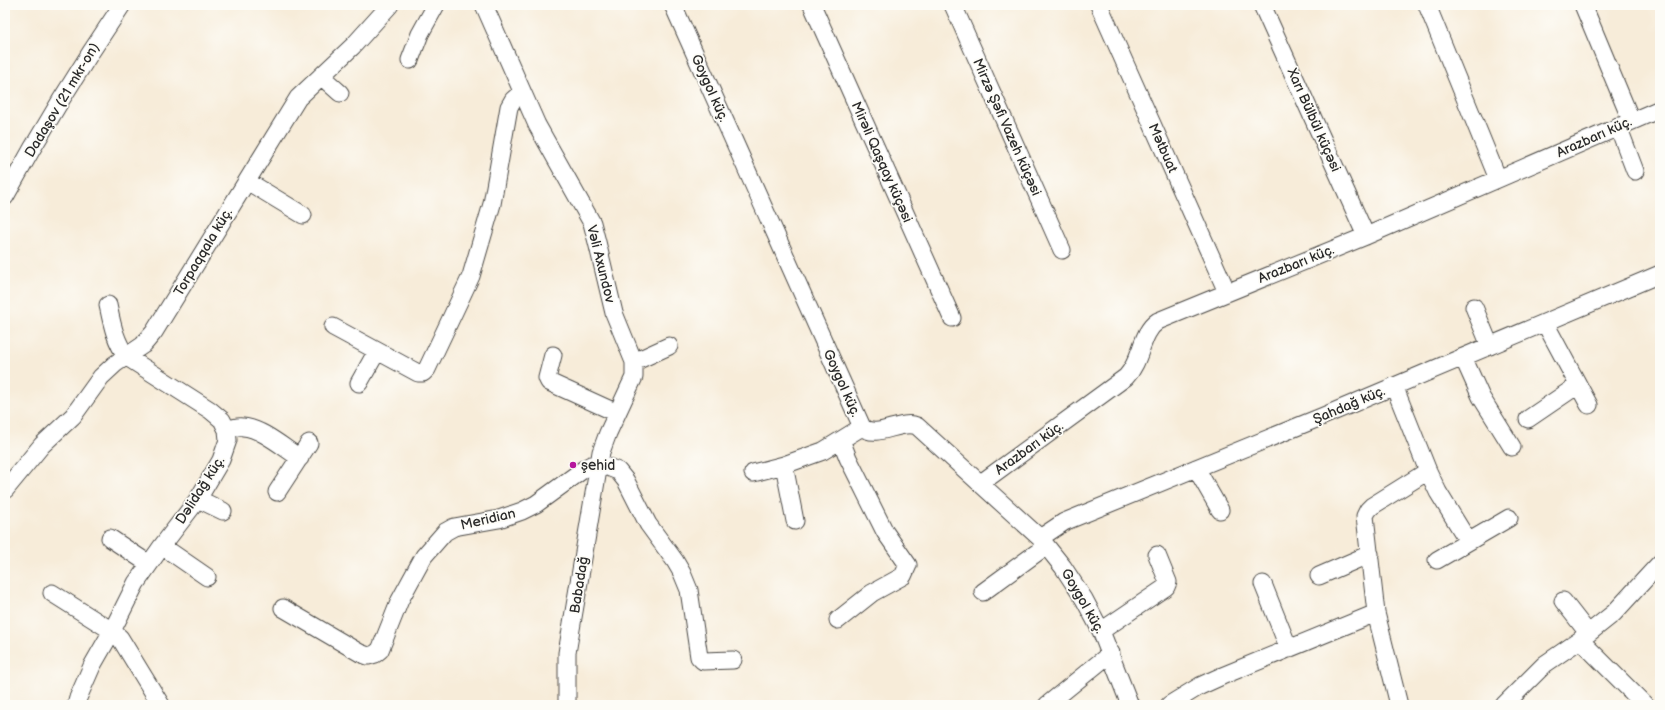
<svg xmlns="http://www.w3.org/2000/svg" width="1665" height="710" font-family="'Balsamiq Sans',sans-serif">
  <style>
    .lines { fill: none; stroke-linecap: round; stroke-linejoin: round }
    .minor-casing { stroke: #4a4845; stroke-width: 19 }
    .minor { stroke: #fff; stroke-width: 17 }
    .poi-dot { fill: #b5179e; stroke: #fdfcf7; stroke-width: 1.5 }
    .labels { text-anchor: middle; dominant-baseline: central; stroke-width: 3.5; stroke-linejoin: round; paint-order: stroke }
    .street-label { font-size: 14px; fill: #2b2b2b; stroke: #fdfcf7 }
    .poi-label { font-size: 14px; fill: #2b2b2b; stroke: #fdfcf7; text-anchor: start }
  </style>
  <rect width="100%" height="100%" fill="#fdfcf7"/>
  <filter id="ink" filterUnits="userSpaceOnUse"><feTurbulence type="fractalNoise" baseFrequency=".025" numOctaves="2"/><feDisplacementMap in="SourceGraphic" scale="8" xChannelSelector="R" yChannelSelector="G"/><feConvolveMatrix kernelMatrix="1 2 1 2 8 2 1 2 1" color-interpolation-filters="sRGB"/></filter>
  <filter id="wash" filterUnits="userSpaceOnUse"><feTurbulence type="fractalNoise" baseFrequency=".012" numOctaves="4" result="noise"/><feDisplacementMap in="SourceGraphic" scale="16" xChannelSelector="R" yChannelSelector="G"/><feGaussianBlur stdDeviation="0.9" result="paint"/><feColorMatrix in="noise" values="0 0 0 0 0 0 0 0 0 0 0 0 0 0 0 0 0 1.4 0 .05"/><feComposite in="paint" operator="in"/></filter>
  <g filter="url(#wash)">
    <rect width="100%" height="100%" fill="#f7ecd9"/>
  </g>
  <g filter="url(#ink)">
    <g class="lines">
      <defs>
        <path id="minor" d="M484 5 537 125 592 223 597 242 614 313 634 362V377L608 433 601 452 567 653V705
          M673 5 862 427C877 440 900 419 917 426L1040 538 1063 567 1084 599 1101 631 1130 705
          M812 5 952 318
          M953 5 1062 250
          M1099 5 1227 292
          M1262 5 1366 236
          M1427 5 1498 179
          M1583 5 1631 120
          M410 60 420 34 436 5
          M321 76 340 93
          M1618 126 1635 171
          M247 181 303 215
          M5 197C41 131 80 67 122 5
          M1474 307 1490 346
          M1545 323 1589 405
          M333 327 418 373H423L427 369 471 276 492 204 509 107 513 100 521 93
          M553 355 547 378 549 382 617 413
          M1463 357 1481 397 1512 447
          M634 362 669 346
          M359 383 377 351
          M1394 386 1428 471 1438 492 1468 541
          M1528 419 1578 385
          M227 430C232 428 238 426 243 427 261 428 284 448 300 458
          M784 465 795 521
          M1196 468 1220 510
          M753 473 784 465 823 451 862 427
          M981 483 1126 377C1143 359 1140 333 1158 321L1366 236 1660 109
          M5 490 42 445 73 416 101 377 115 364 143 345 154 332 298 98 353 46 390 5
          M277 492 309 443
          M198 499 223 511
          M110 538 149 564
          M1040 538 1064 522 1321 417 1660 274
          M162 546 207 577
          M1437 560 1509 518
          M1319 576 1370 554
          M1263 584 1289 649
          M983 592 1046 546
          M52 593 112 631 120 638 161 705
          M1563 601 1588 633
          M283 608 360 653 368 656 375 654 380 650 400 600 424 556 445 532 454 527 499 519 522 511 536 504 584 469 591 465 608 467 618 471 626 481 648 524 675 561 682 573 689 590 699 657 703 661 733 660
          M838 620 872 593 903 576 908 565 885 532 848 458 841 440
          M1101 631 1166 587 1168 582 1157 555
          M1580 640 1645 705
          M76 705 78 698 92 666 112 631 136 583 162 546 198 499 221 460 228 440 227 430 222 420 210 410 127 357C115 341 112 324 108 305
          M1047 705 1111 653
          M1169 705 1200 686 1222 676 1376 613
          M1399 705 1376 613 1365 516 1368 510 1372 506 1428 471
          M1504 705 1545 664 1580 640 1614 613 1660 563"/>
      </defs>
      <use href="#minor" class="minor-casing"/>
      <use href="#minor" class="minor"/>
    </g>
  </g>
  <circle class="poi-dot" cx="573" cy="465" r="4"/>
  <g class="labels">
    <g class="street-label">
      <text transform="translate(710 88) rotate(66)">Goygol küç.</text>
      <text transform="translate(62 100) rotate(-59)">Dadaşov (21 mkr-on)</text>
      <text transform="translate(1314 120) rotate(66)">Xarı Bülbül küçəsi</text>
      <text transform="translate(1007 127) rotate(66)">Mirzə Şəfi Vazeh küçəsi</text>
      <text transform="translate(1594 137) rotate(-24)">Arazbarı küç.</text>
      <text transform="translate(1163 148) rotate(66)">Mətbuat</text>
      <text transform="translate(882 162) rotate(66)">Mirəli Qaşqay küçəsi</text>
      <text transform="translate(203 252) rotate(-59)">Torpaqqala küç.</text>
      <text transform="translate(601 264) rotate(76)">Vəli Axundov</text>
      <text transform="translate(1296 264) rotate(-22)">Arazbarı küç.</text>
      <text transform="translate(842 383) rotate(66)">Goygol küç.</text>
      <text transform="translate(1349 405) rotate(-23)">Şahdağ küç.</text>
      <text transform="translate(1029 448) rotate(-36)">Arazbarı küç.</text>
      <text transform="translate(200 490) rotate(-57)">Dəlidağ küç.</text>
      <text transform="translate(488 519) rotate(-13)">Meridian</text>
      <text transform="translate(579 585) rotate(-81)">Babadağ</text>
      <text transform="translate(1083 601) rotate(60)">Goygol küç.</text>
    </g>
    <g class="poi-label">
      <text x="581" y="465">şehid</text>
    </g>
  </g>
  <rect width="1665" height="710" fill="none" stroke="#fdfcf7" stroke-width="20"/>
</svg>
